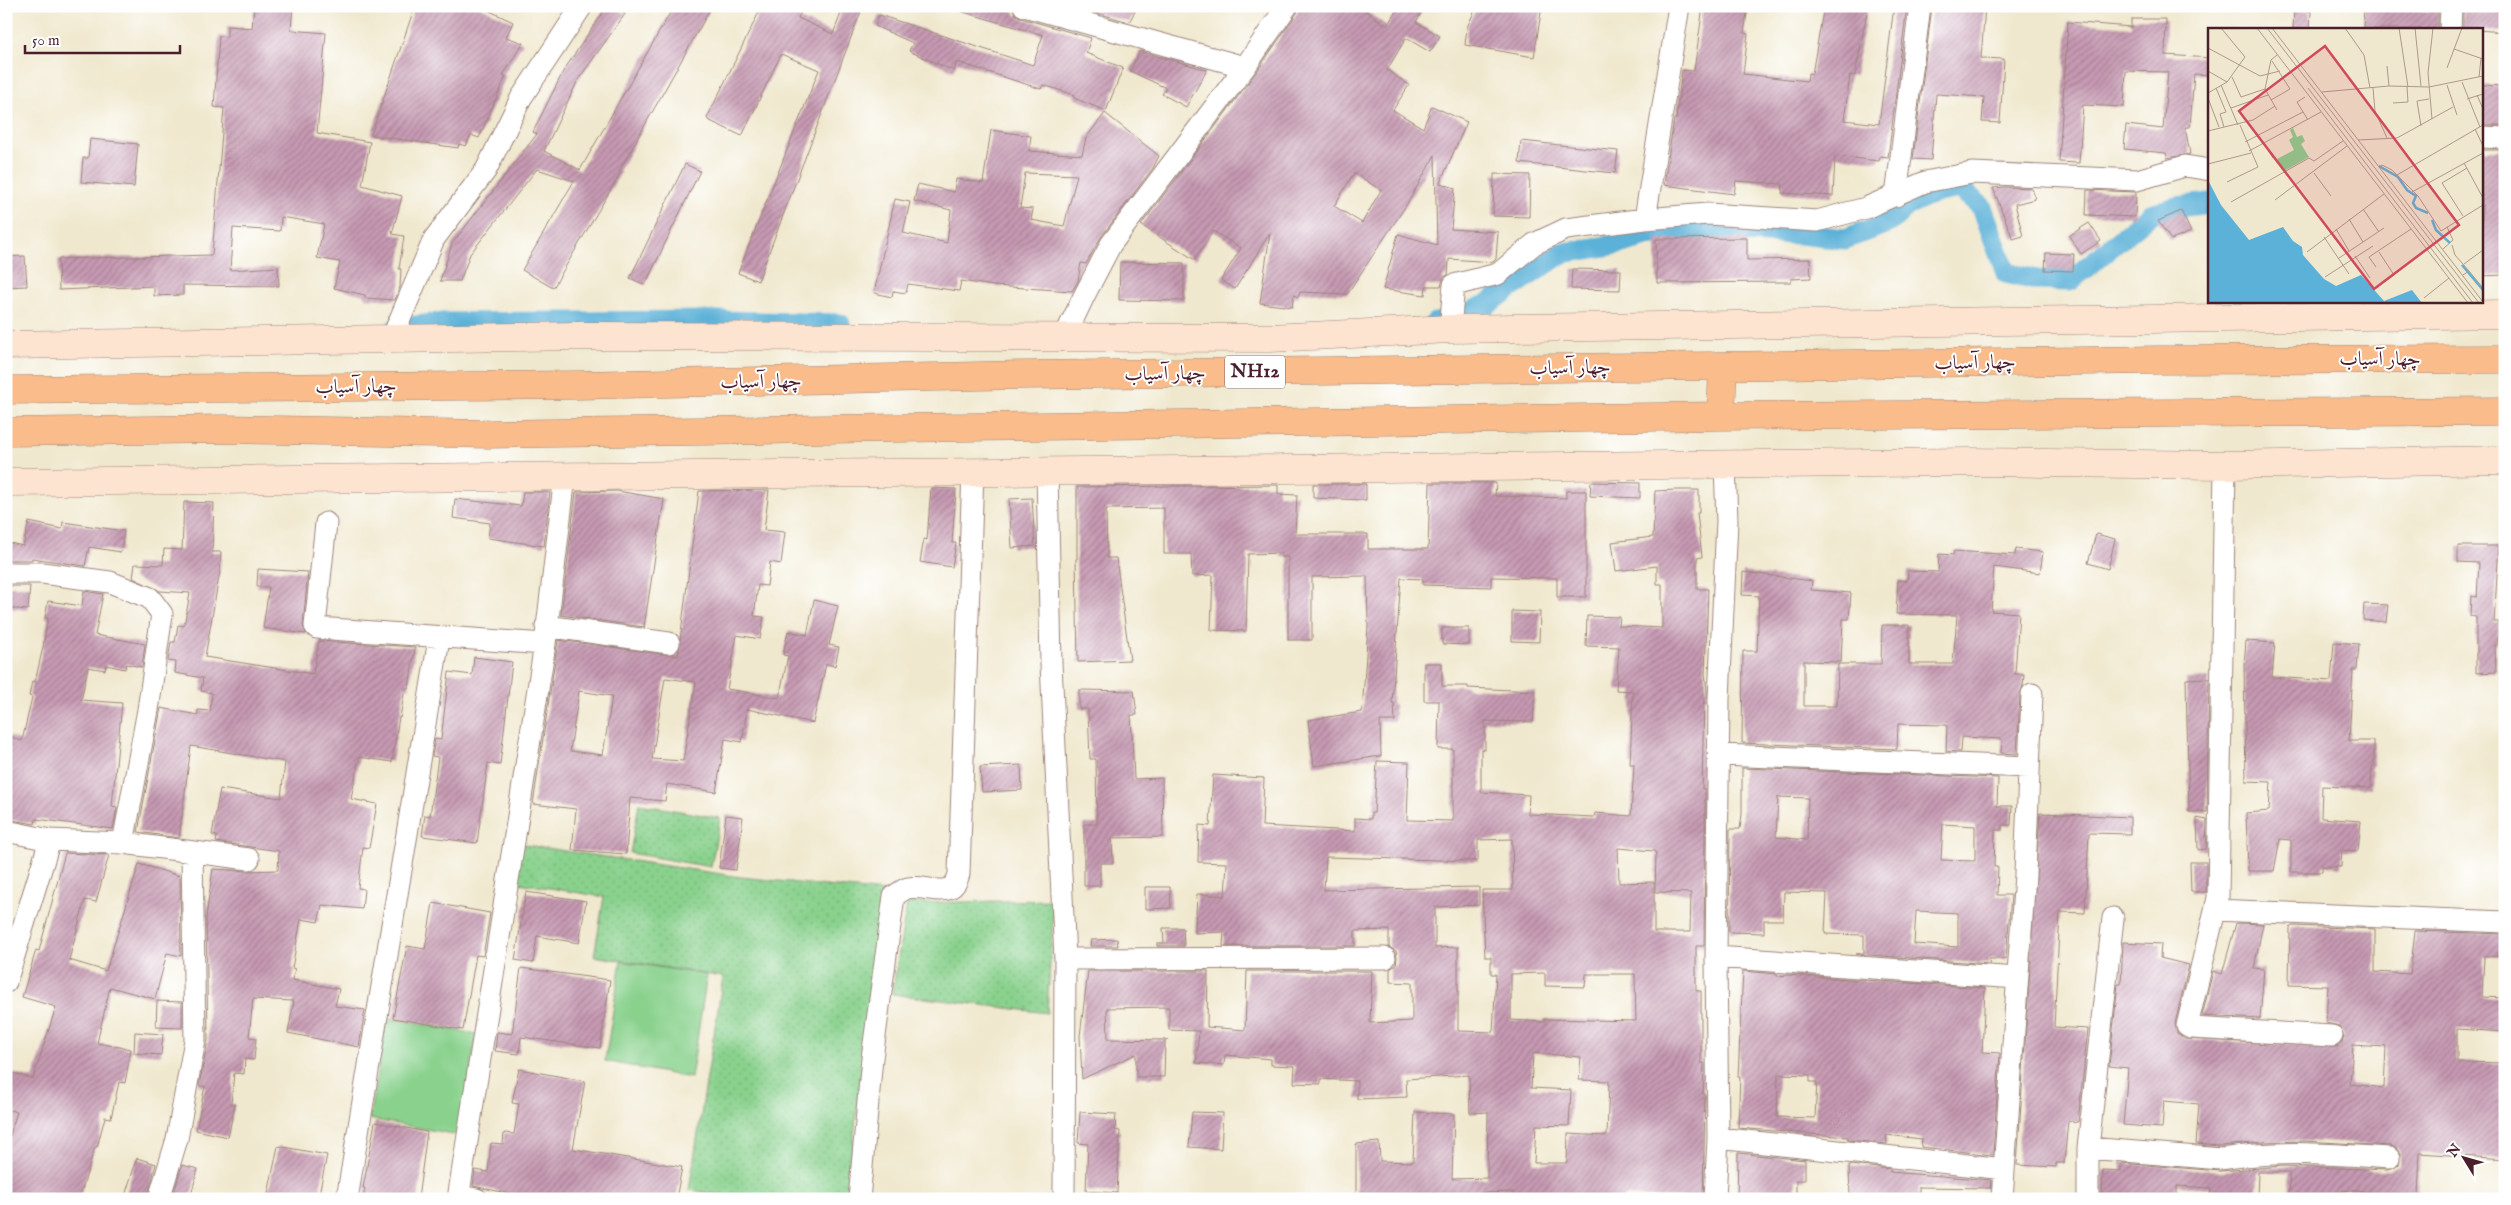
<svg xmlns="http://www.w3.org/2000/svg" width="2511" height="1205" font-family="'IM FELL English',Amiri,serif">
  <style>
    .grass { fill: url(#grass-dots); stroke: #6a785c }
    .park { fill: #89d18d; stroke: #6a785c }
    .lines { fill: none; stroke-linecap: round; stroke-linejoin: round }
    .canal { stroke: #5cb1d8; stroke-width: 21 }
    .building { fill: url(#building-hatch); fill-rule: evenodd }
    .street-casing { stroke: #9d847c; stroke-width: 23 }
    .secondary-casing { stroke: #9d847c; stroke-width: 29 }
    .highway-casing { stroke: #9d847c; stroke-width: 29 }
    .street { stroke: #fff; stroke-width: 21 }
    .secondary { stroke: #fde4d0; stroke-width: 28 }
    .highway { stroke: #f9bc8a; stroke-width: 28 }
    .labels { text-anchor: middle; dominant-baseline: central; stroke-width: 4; stroke-linejoin: round; paint-order: stroke }
    .shield { fill: #fff; stroke: #80626b; stroke-width: 1 }
    .shield-label { font-size: 19px; font-weight: bold; fill: #4a1f2b }
    .street-label { font-size: 20px; fill: #4a1f2b; stroke: #fff }
    .inset-river { fill: none; stroke: #5cb1d8; stroke-width: 2.5 }
    .inset-road { fill: none; stroke: #ae988d; stroke-width: 1 }
    .view { fill: #d1495b; fill-opacity: 0.15; stroke: #d1495b; stroke-width: 2.5 }
    .inset-edge { fill: none; stroke: #4a1f2b; stroke-width: 2.5 }
  </style>
  <defs>
    <pattern id="grass-dots" width="8" height="8" patternUnits="userSpaceOnUse" patternTransform="scale(1.25)"><rect width="8" height="8" fill="#89d18d"/><path d="M2 2h.1M6 6h.1" fill="none" stroke="#78b37a" stroke-width="1.8" stroke-linecap="round"/></pattern>
    <pattern id="building-hatch" width="6" height="6" patternUnits="userSpaceOnUse" patternTransform="scale(1.25)"><rect width="6" height="6" fill="#c69ab2"/><path d="M-1 1l2-2M0 6l6-6M5 7l2-2" fill="none" stroke="#a37d91"/></pattern>
  </defs>
  <rect width="100%" height="100%" fill="#fff"/>
  <filter id="ink" filterUnits="userSpaceOnUse"><feTurbulence type="fractalNoise" baseFrequency=".02" numOctaves="2"/><feDisplacementMap in="SourceGraphic" scale="10" xChannelSelector="R" yChannelSelector="G"/><feConvolveMatrix kernelMatrix="1 2 1 2 8 2 1 2 1" color-interpolation-filters="sRGB"/></filter>
  <filter id="wash" filterUnits="userSpaceOnUse"><feTurbulence type="fractalNoise" baseFrequency=".0096" numOctaves="4" result="noise"/><feDisplacementMap in="SourceGraphic" scale="20" xChannelSelector="R" yChannelSelector="G"/><feGaussianBlur stdDeviation="1.12" result="paint"/><feColorMatrix in="noise" values="0 0 0 0 0 0 0 0 0 0 0 0 0 0 0 0 0 1.4 0 .05"/><feComposite in="paint" operator="in"/></filter>
  <g filter="url(#wash)">
    <rect width="100%" height="100%" fill="#f0e8ce"/>
    <path class="grass" d="M639 804 720 818 711 867 630 853Z
      M519 844 741 877 884 892 846 1199H748L689 1190 723 977 594 956 604 897 513 882Z
      M1054 900 1047 1013 892 994 907 903Z"/>
    <path class="park" d="M621 961 707 975 691 1078 605 1061Z
      M387 1018 477 1034 459 1135 369 1119Z"/>
    <g class="lines">
      <path class="canal" d="M1435 323 1452 320 1486 305 1562 253 1619 244 1668 230 1800 234 1845 239 1890 222 1909 204 1934 193 1959 188 1982 207 2006 273 2037 280 2070 281 2151 214 2177 207 2210 203
        M396 329 439 323 719 321 840 324"/>
    </g>
    <g id="blocks">
      <path class="building" d="M254 6H293L291 30 326 33 317 133 370 142 362 185 402 196 392 234 404 236 399 269H401L400 287 395 300 365 298V295L334 288 340 262 317 258 324 224 281 217 280 231 233 228 230 270 278 267 279 286 183 285V295L154 296V286L59 290 58 259 212 255 224 108 214 107 219 36 227 37V26L252 28Z
        M415 6H479L513 22 506 37 523 43 503 75 506 76 479 138 471 135 466 146 459 144 458 148 371 135Z
        M607 6H614L625 14 578 80 544 151 580 170 674 6H712L619 171 621 172 553 288 522 270 574 181 537 169 470 254 460 281H440L452 244 537 134 533 132 564 70Z
        M762 6H804L798 18 833 34 844 6H863L758 281 738 273 819 70 781 54 742 136 708 120 707 118Z
        M961 6H1012L1015 14 1021 18 1091 38 1086 53 1123 68 1106 111 1074 98 1075 95 1043 85 1041 89 957 62 954 71 909 51 913 43 875 26 879 15 1033 65 1043 35 960 11Z
        M1072 6H1138L1129 22Z
        M1299 6H1359L1387 26 1399 6H1425L1416 22 1440 36 1430 52 1406 38 1387 70 1409 85 1393 110 1423 128 1432 106 1467 122 1440 183 1455 188 1451 229 1498 232 1496 259 1493 262 1449 259 1448 275 1444 277 1441 286H1426L1425 295 1383 289 1398 234 1437 245 1435 155 1407 204 1347 294 1300 292 1298 297 1294 295 1292 307 1260 303 1270 233 1235 289 1221 280 1241 248 1213 231 1195 260 1141 225 1255 74 1297 13ZM1354 173 1381 190 1362 223 1334 206Z
        M1477 6H1542L1534 57 1465 45 1467 27Z
        M1703 6H1748L1744 33 1748 34 1743 74 1807 81 1808 73 1812 74 1824 6H1868L1855 76 1850 75 1844 120 1879 124 1894 6H1907L1888 157 1880 156 1879 161 1835 156 1833 196 1782 193 1783 184 1736 181 1734 194 1664 185 1674 119H1676L1682 70 1694 71Z
        M1932 6H1985L1981 58 2004 59 2000 123 1982 122 1984 97 1936 94 1931 160 1913 159Z
        M2364 6H2422V12H2438V29H2363Z
        M2463 6H2505V32L2463 29Z
        M2294 10 2311 11 2310 29H2293Z
        M2131 19H2166L2165 55 2210 58V75L2194 74 2190 127H2185L2190 154 2167 158 2166 153 2124 149 2126 125 2163 129 2168 72 2126 71 2124 107 2083 105 2079 163 2059 162 2068 22 2131 27Z
        M1140 51 1207 70 1186 107 1162 94 1166 88 1130 71Z
        M2482 85 2505 86V125H2482Z
        M1105 113 1159 156 1153 168 1101 237 1086 264 1081 263 1078 281 1072 291 994 286 961 281 959 291 908 284 906 293 893 291 892 297 874 293 895 199 910 202 903 233 947 243 951 210 914 201 918 184 954 192 956 179 983 183 991 130 1031 136 1029 151 1082 155 1086 138ZM1025 173 1077 175 1064 226 1031 220 1033 209 1020 208Z
        M90 139 138 144 134 187 81 182 83 158H88Z
        M1521 141 1618 151 1615 173 1519 163Z
        M2482 150H2505V275L2482 276Z
        M685 164 700 171 645 285 630 278Z
        M1494 174 1530 175 1529 217 1493 216Z
        M2005 187 2032 188 2035 199 2015 204 2023 236 2013 239 1993 188Z
        M2087 190 2136 192 2135 217 2086 215Z
        M2181 211 2191 232 2171 240 2158 221Z
        M2089 223 2101 241 2081 254 2069 236Z
        M1747 238V260L1810 259 1811 278 1791 279V282L1657 283 1656 239Z
        M2046 253 2074 254 2073 271 2045 270Z
        M25 256 27 286 6 287V257Z
        M1120 262 1184 263V301L1119 300Z
        M1572 269 1621 270 1620 290 1571 289Z
        M1591 482 1640 483V498L1590 496Z
        M1430 483H1496L1495 496 1566 498V491H1586V597H1557V578L1491 577V587L1423 585V579L1401 578 1392 703H1394L1395 721H1380L1381 756 1314 766 1308 720 1362 712 1368 626 1367 576 1312 577V640H1288V557H1281V553L1248 554 1246 631 1211 630 1213 575 1192 576 1191 554H1164V508L1106 509 1107 558H1116L1130 660 1078 662 1076 559H1077V487L1278 485V494L1297 495 1295 534H1368V549H1428Z
        M1313 484H1366V500L1313 498Z
        M931 488 956 489 952 543H956L952 567 920 562 924 539 927 540Z
        M769 490 764 530 785 532 781 564 770 562 767 586 758 585 754 616 764 617 760 639 737 635 727 689 779 698 788 656 783 655 788 631 807 635 814 600 838 606 829 645 839 647 835 666 826 664 813 723 747 709 742 742 725 739 716 792 667 784 665 801 630 798 626 854 572 850 576 809 533 804 558 640 678 656 699 491ZM665 678 696 682 683 761 652 759ZM579 691 612 696 603 755 570 751Z
        M1676 490H1699V513H1697L1702 557 1697 558V589H1708L1705 674 1707 690V698H1704L1702 789H1705V828L1704 946H1696V991H1701V1063H1704L1703 1094H1705L1703 1199 1624 1196 1623 1199H1513V1192L1481 1193V1199H1356V1144L1379 1142 1380 1161 1413 1162 1415 1112 1454 1114 1452 1179 1487 1178 1488 1112 1470 1113 1469 1075 1406 1079 1407 1097 1357 1099V1081L1321 1079V1084L1294 1083 1295 1066 1271 1065V1059L1225 1055 1224 1065 1196 1063 1199 1031 1169 1030V1007L1107 1008 1108 1039 1168 1040 1165 1041 1164 1077H1136V1054L1082 1079 1080 1036 1088 971H1208L1207 1027 1245 1030 1247 971H1372L1370 1023 1412 1021V983L1390 982V969L1396 965 1397 957 1396 951 1389 947V930L1355 931V946H1223L1224 932 1195 933 1197 894 1225 896 1227 863 1198 862 1199 825 1210 826 1213 775 1264 778 1262 826 1355 831V818L1371 819V813H1374L1377 761 1409 762 1407 820 1453 821V749H1438L1439 701H1424V663H1442V686H1468V688L1535 691 1533 722 1485 721V750L1481 749V792L1529 795 1528 814 1594 817 1595 813 1631 816 1634 764H1630L1633 691 1616 690 1619 647 1586 646 1587 616 1620 617 1619 626 1662 628V584H1657V566L1616 571 1612 542 1653 537 1655 491ZM1512 839 1513 890H1482L1485 957H1491V974H1496L1493 1032 1458 1031V947L1435 948V907L1479 905V887L1324 890 1326 857 1478 861V840ZM1618 848 1654 851 1656 853 1655 892 1691 893 1690 932H1654V882L1619 883ZM1545 973V986L1585 987 1586 974H1635L1636 1021 1544 1019V1022L1511 1020V974ZM1533 1053 1581 1057 1579 1080 1609 1081 1607 1136 1568 1134 1567 1163H1534L1536 1125 1569 1126 1571 1090 1531 1088Z
        M617 491 664 499 644 627 561 615 576 492Z
        M523 492H550L544 546 488 538 490 523 453 518 455 499 521 506Z
        M1032 498 1035 546 1012 548 1009 499Z
        M184 502 214 503 212 552H221L220 571 205 657 313 674 319 641 415 647 409 688H405L400 718 399 717 392 762 359 757 351 799 377 804 369 848 363 847 358 888 364 889 362 909 322 905 318 922 301 919 292 968 295 969 292 980 339 989 335 1006 365 1010 359 1047 288 1033 294 1001 253 999 249 1037 256 1038 254 1060 245 1059 244 1074 234 1073 231 1104H235L228 1137 196 1130 205 1086H199L208 1040 206 917 213 869 247 871 278 870 279 851 216 842 217 836 212 835 220 789 281 798 285 762 191 746 179 838 138 832 161 708 198 715V710L210 711 212 693 201 691 203 678 175 673 176 662 168 661 171 642H175L178 625 184 626 190 593 160 591 133 578 135 564 163 565 164 549 182 550Z
        M29 522 62 529 63 522 124 531 121 552 89 547 85 566 32 558V560H6V542L23 546Z
        M2096 534 2115 539 2108 569 2088 563Z
        M2458 546H2499L2494 622H2499L2497 645H2495L2496 672 2476 673V617L2470 616 2471 596 2477 597 2479 563 2458 562Z
        M2016 549 2043 552 2040 573 1994 567 1991 611 2019 613 2015 674H2024L2023 685 2020 694 2017 754 2001 753 2002 739 1962 737 1961 752 1946 751 1947 725 1898 724 1897 749 1742 743 1743 651H1757L1759 596 1742 595 1743 572 1812 581 1811 590 1851 593 1849 619H1843L1841 662 1804 661V706H1837L1838 664H1881L1882 625H1909V664H1953L1957 615 1896 614 1898 580 1907 581 1908 571 1938 572 1939 554 1953 555 1954 551 2015 555Z
        M258 569 308 572 303 625 306 634 263 628 269 587H257Z
        M6 586H30L28 610 6 608Z
        M84 591 103 594 95 635 145 644 142 667 126 664 125 669 106 665 105 670 88 667 81 700 122 703 112 806 117 807 113 829 36 819 35 824 6 819V735L22 741 32 697 29 696 32 681 35 682 43 647 48 618H45L48 601 82 606Z
        M2364 604 2388 605 2386 622 2363 620Z
        M1512 611 1540 612 1539 642 1512 641Z
        M1442 628H1469V645L1442 644Z
        M2246 641 2275 643 2272 677 2331 681 2334 642 2359 644 2357 670H2353L2349 741H2374V766H2372L2371 788 2322 786 2321 818 2361 821 2358 851 2342 850 2341 867 2322 866V872H2291V840L2280 839 2274 871H2248L2246 813 2269 811 2271 782 2246 781 2244 666Z
        M474 657 512 662 500 765 488 763 477 843 422 836 425 815 430 816 438 757 432 756 435 739 441 740 449 672 472 675Z
        M2209 678 2207 812H2189L2186 679Z
        M1079 690 1134 691 1137 715H1131L1134 779 1162 778 1163 837 1112 838 1113 863H1100V886H1084V824H1097L1096 759H1090L1088 709H1079Z
        M1021 765 1022 790 982 792 980 767Z
        M1742 768 1998 778 1997 806H2012L2011 825H2002V830H1995L1994 867H1998L1997 895H2011L2006 959H1989L1990 964 1856 954 1864 953V935L1825 934 1827 893 1784 892 1783 920H1764V933L1729 932 1730 829H1740L1742 814ZM1778 797 1808 798 1807 840 1776 837ZM1943 824 1975 826V861L1941 860ZM1916 911 1958 913V947L1914 944Z
        M2040 813 2130 817V834L2089 833 2085 913 2060 912 2054 1027 2088 1029 2078 1122 2068 1121 2064 1163H2056V1167L2017 1165Z
        M726 815 743 817 736 870 719 868Z
        M2197 818 2207 820 2206 849 2198 850Z
        M65 853 109 855 96 902 85 900 69 960 106 971 139 864 180 876 181 956 167 953 155 999 110 987 97 1043 131 1049 125 1083 119 1082 111 1118 105 1117 97 1147H95L79 1199H19L6 1195V1148L17 1112 6 1109V1071L33 1079 56 1007 22 997 36 950 39 951Z
        M2190 862H2206V892H2191Z
        M1145 887H1170L1171 908 1145 909Z
        M526 892 586 901 579 943 537 936 533 963 515 960Z
        M433 903 490 913 483 956 476 955 463 1030 393 1018 407 946 425 949Z
        M2236 923 2263 924 2254 968 2264 969 2260 1019 2202 1016 2213 971 2222 974Z
        M2292 926 2375 929V972L2410 974 2415 931 2505 934V956L2484 957 2482 997 2505 998V1032L2457 1029V1062L2505 1063V1159L2420 1153 2418 1196 2343 1190 2342 1199H2290L2289 1172H2258L2257 1199H2210L2211 1188 2177 1186V1199H2102L2103 1170 2121 1171V1163L2220 1171 2284 1166 2388 1170 2399 1165 2400 1153 2396 1148 2390 1146 2305 1141 2263 1142 2221 1146 2196 1144 2199 1104 2164 1101 2162 1128 2123 1125 2128 1068 2109 1066 2118 984H2121L2123 942 2161 944 2160 958 2189 965 2175 1023 2177 1033 2185 1039 2337 1047 2342 1043 2344 1036 2339 1026 2326 1023 2328 986 2289 985 2290 928ZM2353 1045 2386 1047 2384 1088 2350 1084Z
        M1163 928H1183L1184 946H1157V943H1164Z
        M1117 939 1118 946H1090L1091 940Z
        M521 968 610 980 600 1048 521 1037 519 1054 495 1051 497 1032 512 1034Z
        M1743 971 1777 974V976L1788 975 1985 988 1982 1052 2000 1053 1993 1155 1921 1147 1922 1139 1886 1135 1887 1144 1848 1140V1137L1738 1128 1740 1077H1738ZM1778 1074 1810 1075V1082H1817L1815 1118 1777 1117Z
        M157 1001 182 1002V1028L156 1027Z
        M135 1032 163 1034 161 1055 134 1053Z
        M519 1069 585 1081 573 1149 682 1167 676 1199H535L473 1186 475 1170 488 1172 491 1143 503 1144 504 1133 514 1134 519 1104 512 1103Z
        M1080 1112 1116 1114 1115 1130 1120 1131 1117 1193 1086 1191 1088 1144 1078 1143Z
        M1192 1112 1223 1113 1221 1149 1189 1147Z
        M375 1122 427 1132 418 1199H363L365 1188H363Z
        M278 1146 327 1155 318 1199H291L268 1194Z
        M1738 1153 1805 1160V1180H1796V1199H1737Z
        M137 1158 156 1164 147 1199H124Z
        M182 1165 198 1169 190 1199H172Z
        M1849 1165 1890 1169V1172L1991 1180 1990 1188 1919 1187V1199H1850Z"/>
    </g>
  </g>
  <g filter="url(#ink)">
    <use href="#blocks" fill-opacity="0" stroke="#9d847c" stroke-width="1"/>
    <g class="lines">
      <defs>
        <path id="street" d="M1024 6 1245 67
          M2450 29 2451 6
          M2482 137 2505 138
          M1896 196 1920 6
          M1645 219 1679 6
          M1450 329 1454 285 1498 274 1534 244 1566 229 1645 219 1708 214 1817 221 1866 208 1925 182 1972 173 2137 180 2185 166 2210 170
          M1065 336 1084 296 1111 244 1245 67 1287 6
          M392 338 434 239 486 170 521 98 582 6
          M2225 465 2218 898 2187 1026 2191 1028 2332 1036
          M1047 471 1051 663 1065 959 1064 1199
          M326 523 315 626 317 628 545 644
          M6 573H42L110 582 150 598 162 614 148 710 123 843
          M546 626 669 643
          M1720 755 2029 767
          M6 831 50 840 123 843 249 859
          M2215 910 2505 922
          M1716 957 2017 978
          M1065 959 1385 958
          M6 982 50 840
          M1718 1138 2004 1169
          M2088 1148 2221 1159C2277 1150 2333 1154 2389 1158
          M459 1196 477 1199
          M159 1199 177 1139 195 1040 192 852
          M347 1199 439 639
          M458 1199 545 644 565 476
          M859 1199 872 1058 894 896C898 894 903 889 908 888 928 884 952 902 959 874L973 471
          M1715 1199 1718 1138 1716 957 1719 699 1727 521 1725 464
          M2002 1199 2025 875 2032 694
          M2088 1199V1148L2113 918"/>
        <path id="secondary" d="M6 345 577 336 1270 338 1450 329 2505 314
          M6 482 1970 462 2225 465 2505 460"/>
        <path id="highway" d="M6 390 578 385 1026 375 2159 360 2505 359
          M1721 416 1723 366
          M6 432 225 429 490 434 1721 416 2505 411"/>
      </defs>
      <use href="#street" class="street-casing"/>
      <use href="#secondary" class="secondary-casing"/>
      <use href="#highway" class="highway-casing"/>
      <use href="#street" class="street"/>
      <use href="#secondary" class="secondary"/>
      <use href="#highway" class="highway"/>
    </g>
  </g>
  <g class="labels">
    <rect class="shield" x="1225" y="355.5" width="60" height="33" rx="4"/>
    <g class="shield-label">
      <text x="1255" y="372">NH12</text>
    </g>
    <g class="street-label">
      <text x="2380" y="359">چهار آسیاب</text>
      <text transform="translate(1975 363) rotate(-1)">چهار آسیاب</text>
      <text transform="translate(1570 368) rotate(-1)">چهار آسیاب</text>
      <text transform="translate(1165 374) rotate(-1)">چهار آسیاب</text>
      <text transform="translate(761 382) rotate(-1)">چهار آسیاب</text>
      <text transform="translate(356 387) rotate(-1)">چهار آسیاب</text>
    </g>
  </g>
  <g transform="translate(2208 28)">
    <rect width="275" height="275" fill="#f0e8ce"/>
    <path d="M85 100 89 109 94 107 97 113 93 116 101 129 76 143 69 131 86 122 81 112 85 109 82 102Z" fill="#89d18d"/>
    <path d="M0 152 13 177 41 212 75 199 85 213 94 219 95 227 116 251 128 258 153 247 176 273 204 262 214 275H0Z" fill="#5cb1d8"/>
    <path class="inset-river" d="M171 138 190 149 199 162 208 168 205 175 208 180 220 185M224 192 228 202 242 215M254 237 275 262"/>
    <path class="inset-road" d="M49 0 260 275M59 0 271 275M64 0 275 274M137 0 156 27 162 60M191 0 200 59M207 0 213 58M0 20 52 48 72 43M246 21 275 31M179 38 181 58M239 40 254 0M0 43 19 54M24 49 33 69 57 61M271 49 273 30M254 54 272 99M13 57 30 97M239 57 249 87M8 60 18 84 12 86 16 99M100 60 265 275M165 60 167 83 179 110M114 64 181 58 221 59 275 48M0 65 19 54 37 29 13 0M269 67 275 81M97 69 89 74 100 92M0 70 11 99M259 71 275 66M63 72 82 61 64 33M185 75 200 74 199 59M23 80 60 67M69 82 57 61 63 32 69 27M224 91 220 45 225 0M213 98 209 73 221 71M267 101 275 118M0 103 45 92 67 78M150 112 189 110 245 79M37 114 95 84M56 115 65 130M41 123 113 84M256 135 275 170M0 136 43 125M171 139 174 137 184 142 210 168 233 203 275 177M106 145 123 168M189 147 275 97M19 154 50 139 32 97M204 164 275 125M67 172 139 118M23 174 101 130 106 133 135 113M155 181 171 204M255 188 234 155 259 140M141 191 155 214M128 201 141 223M116 209 141 246M244 217 247 227 261 243 255 247M235 221 245 212 239 199M99 224 176 166M147 228 162 250M131 230 176 200M256 236 275 222M168 239 161 229 203 201M261 243 275 260M117 249 165 218M169 259 186 247 171 224M216 270 241 250"/>
    <path class="view" d="M117 18 251 197 166 261 31 83Z"/>
    <rect width="275" height="275" class="inset-edge"/>
  </g>
  <rect width="2511" height="1205" fill="none" stroke="#fff" stroke-width="25"/>
  <g transform="translate(2464 1158) rotate(307)" stroke="#ffffff" stroke-width="4" paint-order="stroke">
  <path d="M0-4L9 19L0 12L-9 19Z" fill="#4a1f2b"/>
  <text y="-8" font-size="14" font-weight="bold" text-anchor="middle" fill="#4a1f2b">N</text>
  </g>
  <path d="M25 45v8h155v-8" fill="none" stroke="#4a1f2b" stroke-width="2.5"/>
  <text x="32" y="45" font-size="15" fill="#4a1f2b" stroke="#ffffff" stroke-width="4" paint-order="stroke">50 m</text>
</svg>
